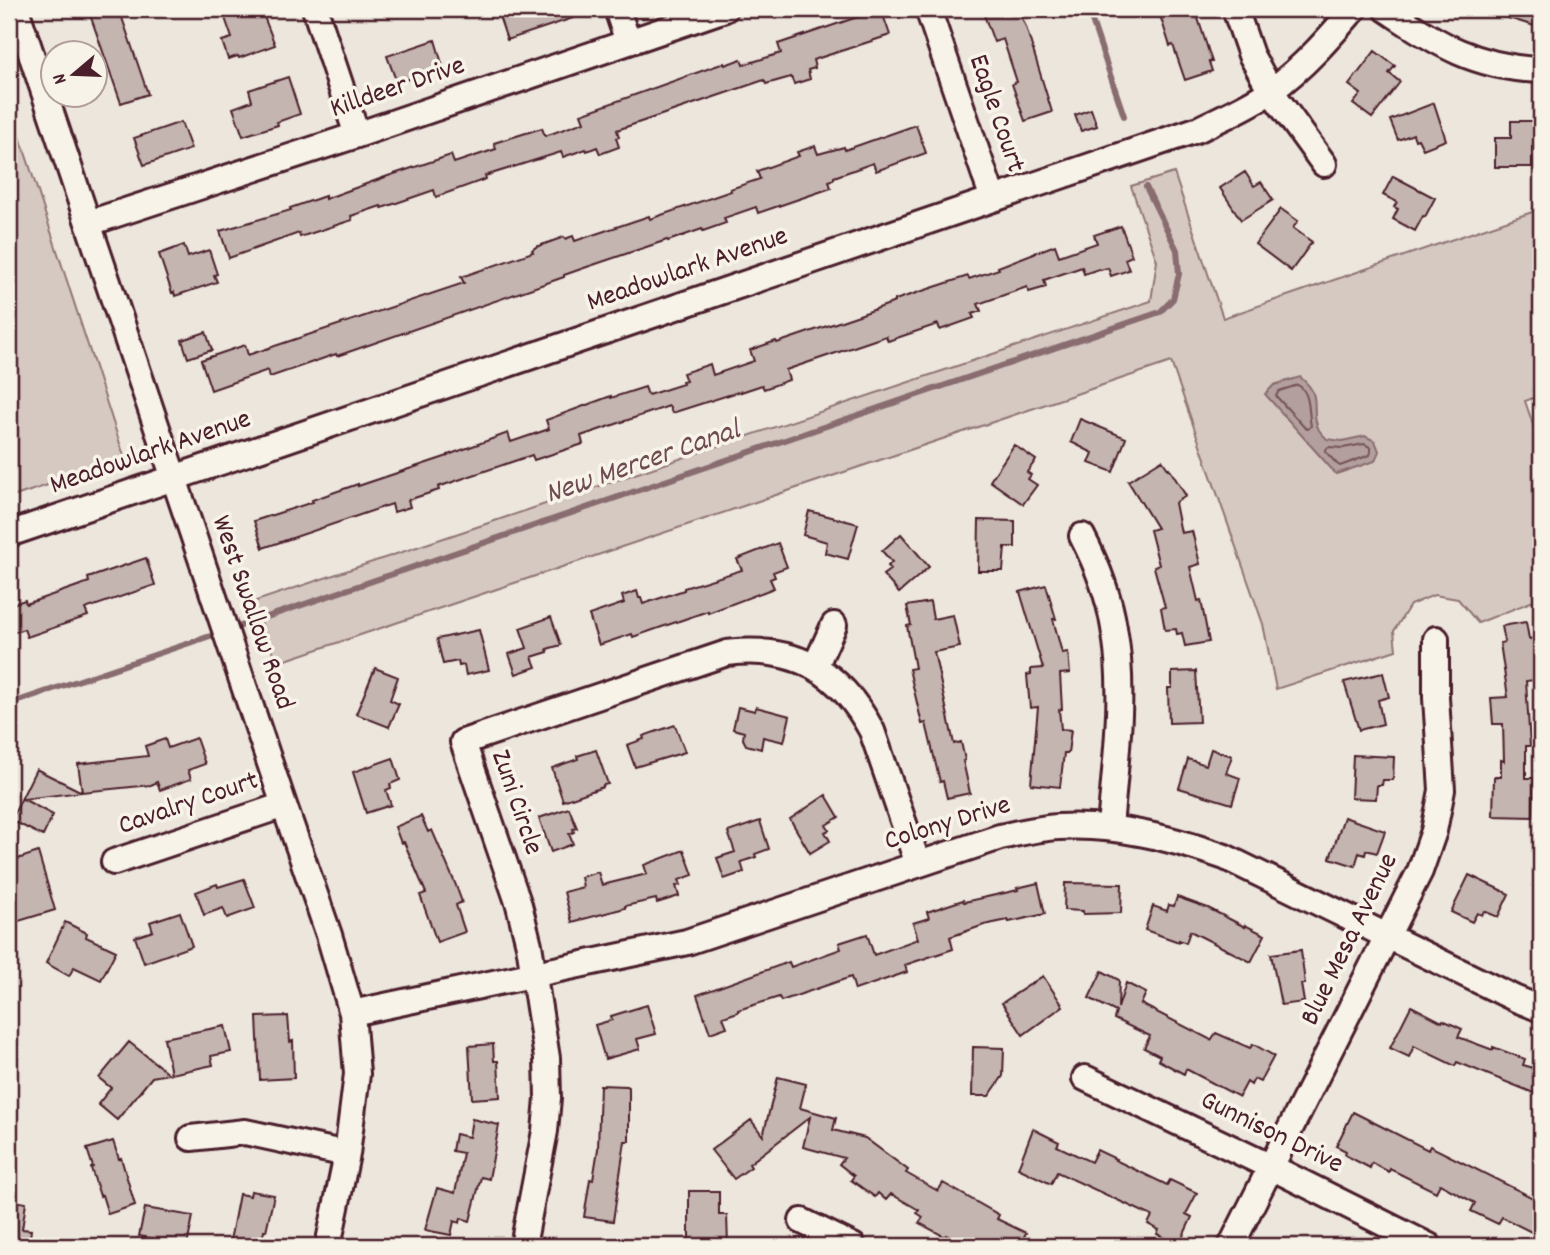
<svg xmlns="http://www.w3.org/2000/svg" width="1550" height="1255" font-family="Dekko,sans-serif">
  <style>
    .green { fill: #d5c9c2; stroke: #907476; stroke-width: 2 }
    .water { fill: #b39f9d; stroke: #896c6f; stroke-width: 2 }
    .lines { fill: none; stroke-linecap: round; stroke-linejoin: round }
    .shore { stroke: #745259; stroke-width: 2 }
    .stream { stroke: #896c6f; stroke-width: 6 }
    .building { fill: #c4b5b0; stroke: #4a1f2b; stroke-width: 2 }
    .minor-casing { stroke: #4a1f2b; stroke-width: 30 }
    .minor { stroke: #f7f3e8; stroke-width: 24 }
    .labels { text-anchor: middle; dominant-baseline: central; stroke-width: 7; stroke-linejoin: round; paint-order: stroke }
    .street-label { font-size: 28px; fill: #4a1f2b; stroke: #f7f3e8 }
    .water-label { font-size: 30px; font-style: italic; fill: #6f4c53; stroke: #f7f3e8 }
  </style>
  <rect width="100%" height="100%" fill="#ece6dd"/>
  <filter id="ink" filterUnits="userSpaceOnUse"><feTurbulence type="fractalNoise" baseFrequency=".0143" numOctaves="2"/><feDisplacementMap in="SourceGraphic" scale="14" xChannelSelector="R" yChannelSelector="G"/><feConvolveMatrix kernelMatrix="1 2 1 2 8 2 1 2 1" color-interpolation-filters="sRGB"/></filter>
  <g filter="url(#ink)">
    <path class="green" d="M9 103 125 459 9 498Z
      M1174 173 1223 318 1541 209V395L1525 401 1541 448V598L1478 623 1458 599 1434 595 1410 605 1394 631 1396 650 1276 689 1263 624 1171 362 277 663 253 602 1151 301 1157 261 1131 186Z"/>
    <path class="water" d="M1300 377C1325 397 1308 409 1319 430 1321 433 1324 436 1327 439L1342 441 1365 436 1375 441 1379 451 1375 461 1336 474 1265 394 1274 385Z"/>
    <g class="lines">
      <path class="shore" d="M1298 385C1311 393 1308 412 1311 426L1308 429 1305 428 1276 396 1279 391Z
        M1364 444 1370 447 1371 452 1370 455 1340 466 1337 464 1325 451 1328 447 1343 448Z"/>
      <path class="stream" d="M1088 9 1124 116
        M229 630 1160 312 1173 299 1179 274 1177 250 1146 187
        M9 704 219 633"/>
    </g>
    <path class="building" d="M88 9H119L148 94 121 103Z
      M242 9H261L275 45 239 58 238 56 228 59 222 41 232 38 224 15Z
      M510 9H591V12L507 40 498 13Z
      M881 9 890 35 813 60 815 68 808 70 810 79 794 84 791 77 766 84 764 80 617 130 619 137 616 138 619 147 600 154 597 147 587 151 586 149 563 157 561 152 485 176 486 179 436 197 434 190 382 208 381 206 351 216 352 220 300 237 299 233 229 258 220 231 291 210 290 208 325 196V199L388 176 451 155 454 163 496 149 494 143 542 128 545 136 584 122 581 114 724 63 725 65 741 59 743 65 781 53 778 44Z
      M1004 9H1018L1026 27 1052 112 1025 121 1012 84 1017 82 1003 39 994 42 984 15Z
      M1158 9H1195L1212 62H1209L1212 71 1185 80 1173 45 1170 46Z
      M1492 9H1541V28L1492 13Z
      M435 40 443 67 397 83 387 56Z
      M1375 51 1395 66 1389 73 1400 82 1372 118 1353 104 1361 94 1349 85Z
      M288 77 300 114 277 122 278 125 243 136 233 108 252 101 249 90Z
      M1434 103 1446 140 1423 149 1418 139 1415 140 1413 134 1398 140 1390 120Z
      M1091 109 1097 126 1081 131 1075 115Z
      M1511 121H1536V147H1532V167H1495V138H1511Z
      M181 122 191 149 144 165 134 138Z
      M916 125 926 153 876 171 873 163 834 177V179L829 181 831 188 758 213 756 207 724 218 726 223 703 231 702 229 668 241 667 240 584 268 564 275V277L337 356 336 354 270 377 268 370 211 390 201 360 245 345 248 355 464 283 461 277 533 252 532 250 536 247 564 237 565 239 573 236 575 241 649 216 650 219 731 191 730 189 760 179 757 171 799 156 797 152 815 146 818 154 844 147 845 150Z
      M1245 172 1254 186 1261 182 1273 200 1241 220 1220 188Z
      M1393 176 1435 198 1425 217 1423 216 1415 231 1393 219 1398 209 1394 207 1397 202 1383 195Z
      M1281 209 1298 221 1293 228 1312 242 1291 271 1255 244Z
      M1121 226 1132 256 1125 259 1129 270 1111 276 1108 268 1100 270 1099 269 1084 274 1082 267 1044 280 1046 287 1029 292 1027 287 978 304 981 311 972 314 974 318 940 330 938 324 888 341 886 336 786 370 789 380 764 389 762 385 741 392V391L672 413 669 406 581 436 583 444 534 460 532 455 438 487 439 490 408 500 410 507 394 512 392 504 263 548 254 521 313 502 312 500 358 484V486L448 456V455L508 433 511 442 549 429 546 420 611 396V398L645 387 648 395 683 384 682 382 686 381 683 373 710 364 713 375 754 361 750 350 776 341 777 343 862 314 895 302V300L968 276 969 279 999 269 998 267 1055 245 1059 256 1097 243 1094 235Z
      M184 245 188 257 209 250 217 274 214 275 217 282 175 296 174 292 172 293 159 254Z
      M206 332 212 350 188 358 182 340Z
      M1080 419 1126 438 1113 472 1089 463 1093 453 1071 442Z
      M1014 445 1036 460 1027 472 1031 475 1028 479 1037 485 1023 504 990 481Z
      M1162 460 1168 469 1169 468 1186 496 1175 503 1181 533 1192 531 1200 564 1190 567 1198 601 1201 600 1209 642 1185 646 1182 633 1177 634 1176 629 1165 630 1161 608 1165 607 1154 567 1159 565 1150 530 1157 528 1128 481Z
      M809 511 858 524 848 559 825 553 827 542 803 535Z
      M979 520 1015 521V547H1005L1003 571H978Z
      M901 534 929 567 899 593 883 575 891 569 888 566 892 562 882 551Z
      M778 543 787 567 773 572 775 577 770 579 774 588 708 613V611L633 637 632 634 599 645 589 615 624 603 622 596 637 591 639 598H641L643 604 684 590V588L742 570 737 559Z
      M146 558 155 585 85 609 88 616 27 637 24 629 9 634V605L25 600 26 604 89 582 88 578Z
      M1046 585 1056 619H1053L1062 653 1068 652 1070 673 1060 674 1062 709 1059 710 1061 729 1071 730 1068 753H1064L1060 787 1031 784 1038 707 1030 708 1027 675 1031 674V669L1043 668 1020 592Z
      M930 602 933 619 953 615 960 647 934 652 954 744 961 742 965 760 963 761 970 793 947 798 943 781 940 782 926 723 922 724 909 669 915 668 907 626 911 625 907 606Z
      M551 617 561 645 547 649 548 652 532 657 536 667 516 674 509 654 527 648 520 628Z
      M1526 622 1529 639 1541 637V679L1526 681 1530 746H1526V778H1534L1533 817 1493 816 1494 777H1501V760L1504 761 1503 724H1493L1491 698 1508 697 1500 643 1505 642 1502 626Z
      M479 630 489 670 466 675 464 665 459 666 458 661 443 664 437 639Z
      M375 668 398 677 390 700 399 704 389 727 356 714Z
      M1196 671 1199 722 1169 723 1168 688H1172V672Z
      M1383 673 1389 697 1378 700 1383 724 1359 730 1344 682Z
      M738 707 755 711 756 707 790 716 784 742 763 737 761 749 746 745 743 739 744 732 733 729Z
      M675 725 685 752 635 767 627 745 644 739 643 736Z
      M196 738 205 764 188 770 191 779 160 790 157 782 151 785 82 792 78 764 148 756 145 746 165 739 168 748Z
      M1211 749 1232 756 1226 773 1240 778 1232 804 1179 788 1188 759 1206 765Z
      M596 750 608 784 603 785V787L563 801 552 768 578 759 577 756Z
      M1353 755 1394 757 1393 780H1383L1382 785H1377L1376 799 1351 798Z
      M393 758 400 780 390 784 391 788 386 790 391 805 366 813 353 772Z
      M36 769 82 792 23 799 53 815 43 836 11 820Z
      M826 795 839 817 826 825 829 830 825 832 830 841 810 853 790 819Z
      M569 808 577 828 573 829 574 832 569 834 573 844 551 852 539 818Z
      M421 816 428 832 432 830 455 883 462 902 456 905 465 932 437 942 420 895 426 893 404 842 401 843 395 827Z
      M1344 817 1385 831 1377 853 1366 850 1365 855 1359 853 1355 866 1330 858Z
      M760 821 769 849 755 854 756 857 741 862 744 872 724 879 717 858 735 852 728 832Z
      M684 850 693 875 679 880 681 885 676 886 679 896 657 903 656 899 625 906V908L572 922 564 892 583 887 581 877 598 872 602 885 647 874 644 865Z
      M38 852 55 910 9 924V862Z
      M1469 875 1509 894 1498 917 1484 911 1482 915 1477 913 1472 922 1451 912Z
      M244 879 255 908 227 918 223 908 204 915 196 892 217 884 218 887Z
      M1038 883 1045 914 1009 922 1008 920 984 925 950 937 953 949 905 965 907 972 855 990 851 977 781 1001 779 997 738 1010V1012L723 1017 727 1027 710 1033 697 995 789 962 791 967 841 949 839 943 867 934 874 955 918 939 913 923 929 918 927 912 963 900 964 902 1018 890 1017 888Z
      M1065 883 1122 884 1121 913 1083 914V911L1064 910Z
      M1177 897 1208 908 1245 927V925L1265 935 1251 962 1190 931 1186 943 1179 940V942L1145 930 1153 906 1167 911 1169 905 1174 906Z
      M180 912 192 946 144 963 135 937 153 931 150 922Z
      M65 922 87 933 86 937 116 951 101 980 74 967 69 976 46 963Z
      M1301 950 1305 984H1301L1304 1002 1281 1005 1271 954Z
      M1102 971 1119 980 1118 1008 1126 983 1146 993 1141 1004 1211 1040 1216 1033 1250 1048 1253 1044 1274 1056 1260 1082 1254 1079 1251 1085 1247 1082 1239 1097 1186 1069 1184 1074 1158 1060 1160 1056 1144 1048 1150 1036 1114 1019 1116 1012 1089 998Z
      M1043 976 1063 1006 1023 1035 1002 1003Z
      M647 1005 656 1034 637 1039 640 1049 605 1059 595 1025 612 1020 611 1016Z
      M1411 1006 1442 1022 1443 1020 1462 1029 1458 1037 1493 1050V1047L1525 1059 1523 1065 1541 1070V1096L1457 1062 1455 1066 1414 1046 1409 1057 1390 1048Z
      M288 1016 290 1042 293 1041 294 1078 260 1080 257 1017Z
      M225 1026 231 1052 211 1056 213 1065 171 1074 164 1038Z
      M129 1042 169 1074 152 1077 117 1120 98 1104 111 1088 99 1078Z
      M493 1044 494 1061H498L500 1097 472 1099 469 1046Z
      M973 1047 1004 1048 1003 1076 989 1096H972Z
      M778 1077 806 1084 800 1108 836 1118 833 1130 865 1138 908 1170 906 1173 938 1191 943 1183 999 1215 997 1219 1026 1233 1019 1246H969L946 1235 945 1237 919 1223 923 1217 917 1213 919 1210 891 1194 886 1200 878 1193 875 1197 851 1180 854 1176 839 1164 844 1158 803 1147 810 1117 749 1164 751 1167 734 1179 711 1150 751 1120 763 1136Z
      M600 1085 627 1086 629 1087V1141H625L613 1221 584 1217 590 1179 593 1180 598 1149Z
      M1353 1112 1428 1150 1430 1146 1541 1202V1237L1502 1217 1498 1224 1471 1211 1475 1203 1440 1184 1436 1192 1390 1169 1389 1172 1372 1163 1370 1168 1345 1155 1346 1151 1336 1146Z
      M472 1119 499 1125 489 1179 481 1177 470 1221 461 1218 460 1223 454 1221 451 1235 425 1230 437 1188 455 1193 463 1153 452 1151 455 1134 469 1137Z
      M1033 1129 1059 1142 1057 1146 1091 1162 1097 1150 1116 1159 1115 1160 1167 1185 1170 1180 1197 1193 1186 1214 1192 1217 1179 1245 1157 1234 1159 1230 1148 1224 1152 1216 1057 1172 1051 1184 1018 1168Z
      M113 1141 119 1159 121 1158 135 1205 108 1214 102 1195 100 1196 91 1168 93 1167 87 1149Z
      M251 1191 274 1195 266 1231H264L261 1246H229L239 1194 250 1196Z
      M689 1191H719V1215H727L728 1245H703V1240H689Z
      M9 1200 26 1203 22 1229 31 1230 29 1246H9Z
      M145 1208 193 1216 187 1246H155L156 1239 139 1236Z"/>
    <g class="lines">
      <defs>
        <path id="minor" d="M16 9 284 805 329 935 352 1013 357 1074 347 1154 328 1246
          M315 9 357 135
          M617 9 628 42
          M928 9 993 199
          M1235 9 1251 55 1271 91 1324 164
          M1386 9C1437 44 1477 68 1541 70
          M89 223 357 135 725 9
          M9 534 1199 129C1223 117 1250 106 1272 90 1303 68 1329 38 1354 9
          M1082 536C1097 565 1109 595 1114 628 1126 694 1115 762 1110 828
          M815 667 834 625
          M114 862 284 805
          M352 1013 687 942 1000 837C1019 833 1039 828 1059 827 1118 824 1170 838 1225 857L1516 999 1541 1009
          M1085 1078 1271 1167 1429 1246
          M191 1138 245 1132 347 1154
          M802 1221 853 1246
          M523 1246 545 1131 548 1098 547 1058 529 945 519 905 463 742 727 653C796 645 840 671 872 731L918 864
          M1231 1246 1420 871 1434 831 1442 790 1436 698V639"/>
      </defs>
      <use href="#minor" class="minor-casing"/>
      <use href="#minor" class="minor"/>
    </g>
  </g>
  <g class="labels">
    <g class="street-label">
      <text transform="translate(398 89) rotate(-19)">Killdeer Drive</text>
      <text transform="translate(995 114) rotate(71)">Eagle Court</text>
      <text transform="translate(688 271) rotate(-19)">Meadowlark Avenue</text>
      <text transform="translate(151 454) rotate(-19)">Meadowlark Avenue</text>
      <text transform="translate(251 613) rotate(71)">West Swallow Road</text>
      <text transform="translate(515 803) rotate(71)">Zuni Circle</text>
      <text transform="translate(189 805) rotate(-19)">Cavalry Court</text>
      <text transform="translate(948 825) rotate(-17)">Colony Drive</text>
      <text transform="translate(1351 940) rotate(-64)">Blue Mesa Avenue</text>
      <text transform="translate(1271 1134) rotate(26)">Gunnison Drive</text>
    </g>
    <g class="water-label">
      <text transform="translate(643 464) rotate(-19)">New Mercer Canal</text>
    </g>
  </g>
  <rect width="1550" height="1255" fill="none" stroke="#f7f3e8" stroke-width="35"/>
  <rect x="18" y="18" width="1515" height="1220" fill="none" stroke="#4a1f2b" stroke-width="2.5" filter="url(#ink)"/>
  <g transform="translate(74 74) rotate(251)"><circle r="33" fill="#f7f3e8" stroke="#b29e9c" stroke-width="2"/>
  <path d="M0-5L12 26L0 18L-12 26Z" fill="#4a1f2b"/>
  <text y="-10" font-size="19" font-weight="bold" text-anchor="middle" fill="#4a1f2b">N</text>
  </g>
</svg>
